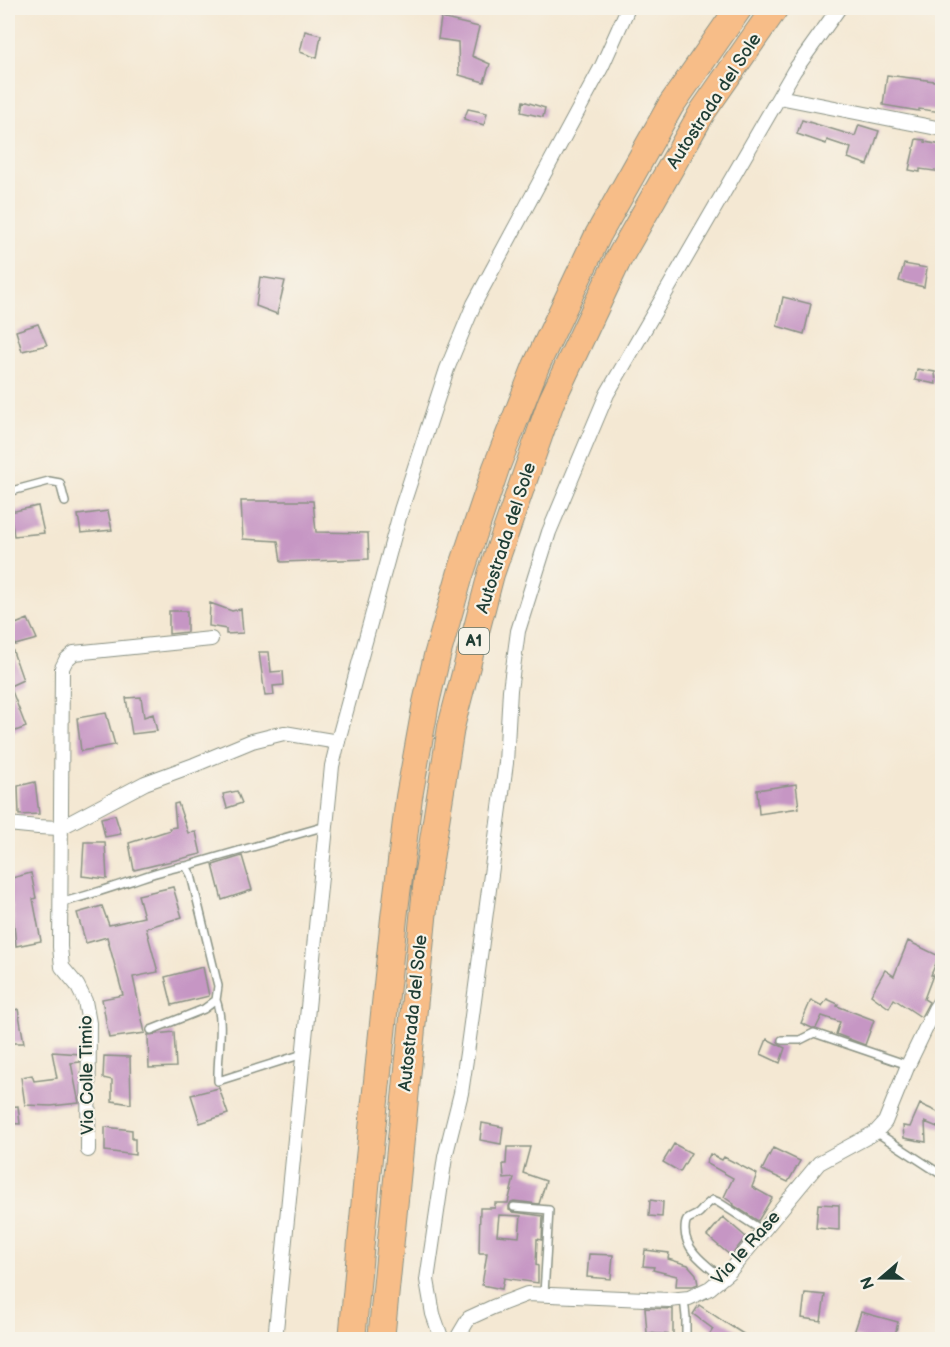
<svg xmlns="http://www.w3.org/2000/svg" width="950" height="1347" font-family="'Balsamiq Sans',sans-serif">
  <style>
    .building { fill: #c696c4; fill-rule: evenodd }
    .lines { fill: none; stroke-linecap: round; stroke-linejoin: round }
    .service-casing { stroke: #8a9284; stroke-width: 10 }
    .minor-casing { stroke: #8a9284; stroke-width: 16 }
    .motorway-casing { stroke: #8a9284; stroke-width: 28 }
    .service { stroke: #fff; stroke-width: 7 }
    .minor { stroke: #fff; stroke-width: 14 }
    .motorway { stroke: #f7bd88; stroke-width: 26 }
    .labels { text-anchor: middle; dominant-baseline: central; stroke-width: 4.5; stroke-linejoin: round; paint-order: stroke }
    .shield { fill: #f7f3e8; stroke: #60746a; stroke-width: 1.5 }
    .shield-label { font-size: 16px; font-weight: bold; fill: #1f3d34 }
    .street-label { font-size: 18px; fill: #1f3d34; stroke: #f7f3e8 }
  </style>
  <rect width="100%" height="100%" fill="#f7f3e8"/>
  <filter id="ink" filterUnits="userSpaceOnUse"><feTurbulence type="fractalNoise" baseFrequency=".0167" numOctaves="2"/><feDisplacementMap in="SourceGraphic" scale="12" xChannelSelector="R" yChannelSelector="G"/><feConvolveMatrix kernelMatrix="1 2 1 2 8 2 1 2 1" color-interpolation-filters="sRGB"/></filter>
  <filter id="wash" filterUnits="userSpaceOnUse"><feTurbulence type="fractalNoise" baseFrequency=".008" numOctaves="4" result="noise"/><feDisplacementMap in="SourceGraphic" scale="24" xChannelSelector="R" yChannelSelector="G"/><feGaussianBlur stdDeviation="1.35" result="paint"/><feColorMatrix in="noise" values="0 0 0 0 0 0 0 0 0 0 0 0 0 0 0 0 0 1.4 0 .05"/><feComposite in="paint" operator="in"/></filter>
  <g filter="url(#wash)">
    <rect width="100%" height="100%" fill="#f4e8d3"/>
    <g id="blocks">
      <path class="building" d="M441 18 479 27 472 56 490 64 484 82 459 75 458 42 438 39Z
        M305 31 321 35 317 58 300 52Z
        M887 75 942 82V112L919 109V111L883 105Z
        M523 101 545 108 543 117 521 112Z
        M468 109 487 113 484 125 464 119Z
        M802 120 855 136 859 125 879 131 868 165 848 158 851 148 827 140 826 144 797 134Z
        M916 139 925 140V142L942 145V172L920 169V172L909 170Z
        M904 264 927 268 924 287 899 281Z
        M260 277 285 281 277 314 256 306Z
        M783 297 811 304 804 334 777 326Z
        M38 324 47 345 22 351 16 331Z
        M917 369 935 372 936 384 915 380Z
        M241 501H313L316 532 368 533 369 559 281 562 278 541 243 539Z
        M38 506 44 533 14 536 10 512Z
        M108 511 112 530 81 533 78 515Z
        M210 603 232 611 241 609 243 633 226 634V629L209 626Z
        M169 611H187V632L169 634Z
        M28 619 37 639 15 645 8 627Z
        M8 640H9L23 680 10 686 26 727 8 734Z
        M259 652H269L271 672 283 671 284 685 273 686 274 695 265 696Z
        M141 697 144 717 153 714 157 731 132 734 126 698Z
        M106 713 115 745 81 751 77 718Z
        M35 782 39 814 19 815 18 786Z
        M796 784 799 808 759 814 757 790Z
        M237 791 242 803 227 808 223 794Z
        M178 803 188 833 196 832 201 854 134 870 129 843 170 830 169 828 176 827 174 804Z
        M115 815 121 834 105 837 101 818Z
        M84 842H105L107 879 82 876Z
        M242 856 252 890 222 900 213 865Z
        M31 873 36 898 33 899 41 941 16 946 12 904 8 905V879Z
        M173 887 182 917 146 928 158 972 133 977 145 1033 109 1038 102 999 123 995 107 937 86 943 77 913 102 906 109 925 144 917 138 895Z
        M908 941 939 956 931 975H933L924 999 929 1002 921 1017 894 999 889 1008 871 995 885 970 894 976Z
        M203 967 209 996 172 1005 165 977Z
        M827 999 838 1004 837 1006 874 1020 865 1045 836 1034 840 1022 822 1016 816 1028H812L801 1023 811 1000 822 1006Z
        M18 1009 24 1043H8V1012Z
        M174 1032 176 1067 149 1068 148 1035Z
        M767 1039 785 1048 780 1063 761 1054Z
        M52 1052 80 1054V1062L71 1063 79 1103 51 1106 25 1105 21 1077 32 1075 34 1081 57 1078Z
        M104 1056 130 1057 131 1104 112 1101V1080L103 1078Z
        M219 1088 228 1114 200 1123 191 1095Z
        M920 1104 942 1114V1129L925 1122 926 1142 904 1138 903 1126 910 1127Z
        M18 1106 20 1124 8 1123V1107Z
        M482 1123 503 1127 501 1144 480 1140Z
        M105 1127 132 1130V1139H135V1155L105 1151Z
        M674 1144 691 1153 680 1172 663 1162Z
        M507 1147H530L523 1173 546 1181 539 1204 514 1201 511 1202 509 1206V1210L513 1212 543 1216 542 1240 537 1239 536 1265 538 1266V1283L504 1278 502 1289 482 1285 487 1253H479L480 1208H495V1203H508L514 1178 504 1179 503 1164H506ZM499 1215 521 1216 519 1237 497 1235Z
        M773 1148 800 1161 788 1182 762 1170Z
        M710 1154 722 1160 724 1157 757 1174 752 1187 772 1198 758 1221 733 1205 734 1204 724 1197 733 1178 706 1163Z
        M650 1200 663 1202 662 1217 649 1216Z
        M818 1204 839 1205V1230L816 1228Z
        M723 1217 746 1237 731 1256 707 1236Z
        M645 1250 669 1253 668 1259 688 1265 696 1274 698 1284 693 1286H676L677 1276 653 1270 654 1267 643 1266Z
        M589 1254 613 1255 611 1279 587 1277Z
        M805 1293 825 1295 821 1321 802 1318Z
        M699 1305 726 1323 753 1340H706L713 1329 693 1314Z
        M645 1308 673 1309V1335L647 1333Z
        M861 1312 898 1322 894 1340H866L853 1336Z"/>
    </g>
  </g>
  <g filter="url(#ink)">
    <use href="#blocks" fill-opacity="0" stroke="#8a9284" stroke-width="1.5"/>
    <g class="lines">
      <defs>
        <path id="service" d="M8 492 49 481 60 483 65 502
          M186 866 326 826
          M59 903C84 897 107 889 131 881 149 875 167 868 186 866L191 875 218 986 216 1000 204 1009 151 1030
          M216 1000C225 1024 217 1055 218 1081L303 1054
          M782 1040H800L814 1033 908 1065
          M876 1132 942 1175
          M514 1207 549 1210 544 1294
          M722 1278C707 1265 685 1251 685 1230 685 1227 685 1223 687 1220 690 1217 696 1216 699 1213 704 1208 707 1203 713 1200L718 1202 763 1231
          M684 1298 686 1317V1340"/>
        <path id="minor" d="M779 97 942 129
          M8 824 38 827 60 828 145 783 194 765 252 741 284 733 338 742
          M88 1150 89 1023 85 1001 77 985 62 967 60 947 62 668 66 660 74 653 211 639
          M275 1340 332 766 339 737 401 510 447 369 474 304 602 66 628 8
          M442 1340 433 1314 427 1280 445 1157 461 1093 467 1053 506 763 510 690 518 631 549 532 607 394 794 71 839 8
          M456 1340 469 1318 493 1307 527 1294 669 1300 689 1298 710 1288 729 1272 819 1163 876 1132 885 1122 908 1065 935 1009 942 998"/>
        <path id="motorway" d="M352 1340 366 1187 394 918 409 797 426 703 437 656 460 575 496 468 536 366 598 235 671 105 739 8
          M381 1340 427 878 451 727 491 574 551 402 618 260 703 111 775 8"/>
      </defs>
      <use href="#service" class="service-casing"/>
      <use href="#minor" class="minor-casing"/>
      <use href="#motorway" class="motorway-casing"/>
      <use href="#service" class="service"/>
      <use href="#minor" class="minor"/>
      <use href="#motorway" class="motorway"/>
    </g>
  </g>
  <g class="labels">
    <rect class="shield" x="459" y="628" width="30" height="26" rx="4.5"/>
    <g class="shield-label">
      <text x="474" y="641">A1</text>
    </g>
    <g class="street-label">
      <text transform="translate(714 101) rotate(-57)">Autostrada del Sole</text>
      <text transform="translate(506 538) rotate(-72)">Autostrada del Sole</text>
      <text transform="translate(413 1013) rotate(-84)">Autostrada del Sole</text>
      <text transform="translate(87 1075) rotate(-91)">Via Colle Timio</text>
      <text transform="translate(746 1248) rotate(-48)">Via le Rase</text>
    </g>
  </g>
  <rect width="950" height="1347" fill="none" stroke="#f7f3e8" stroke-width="30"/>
  <g transform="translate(881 1278) rotate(250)" stroke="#f7f3e8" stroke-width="4.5" paint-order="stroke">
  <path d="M0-4.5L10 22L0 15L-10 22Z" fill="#1f3d34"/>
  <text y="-9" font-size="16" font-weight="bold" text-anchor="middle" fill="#1f3d34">N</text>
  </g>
</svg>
